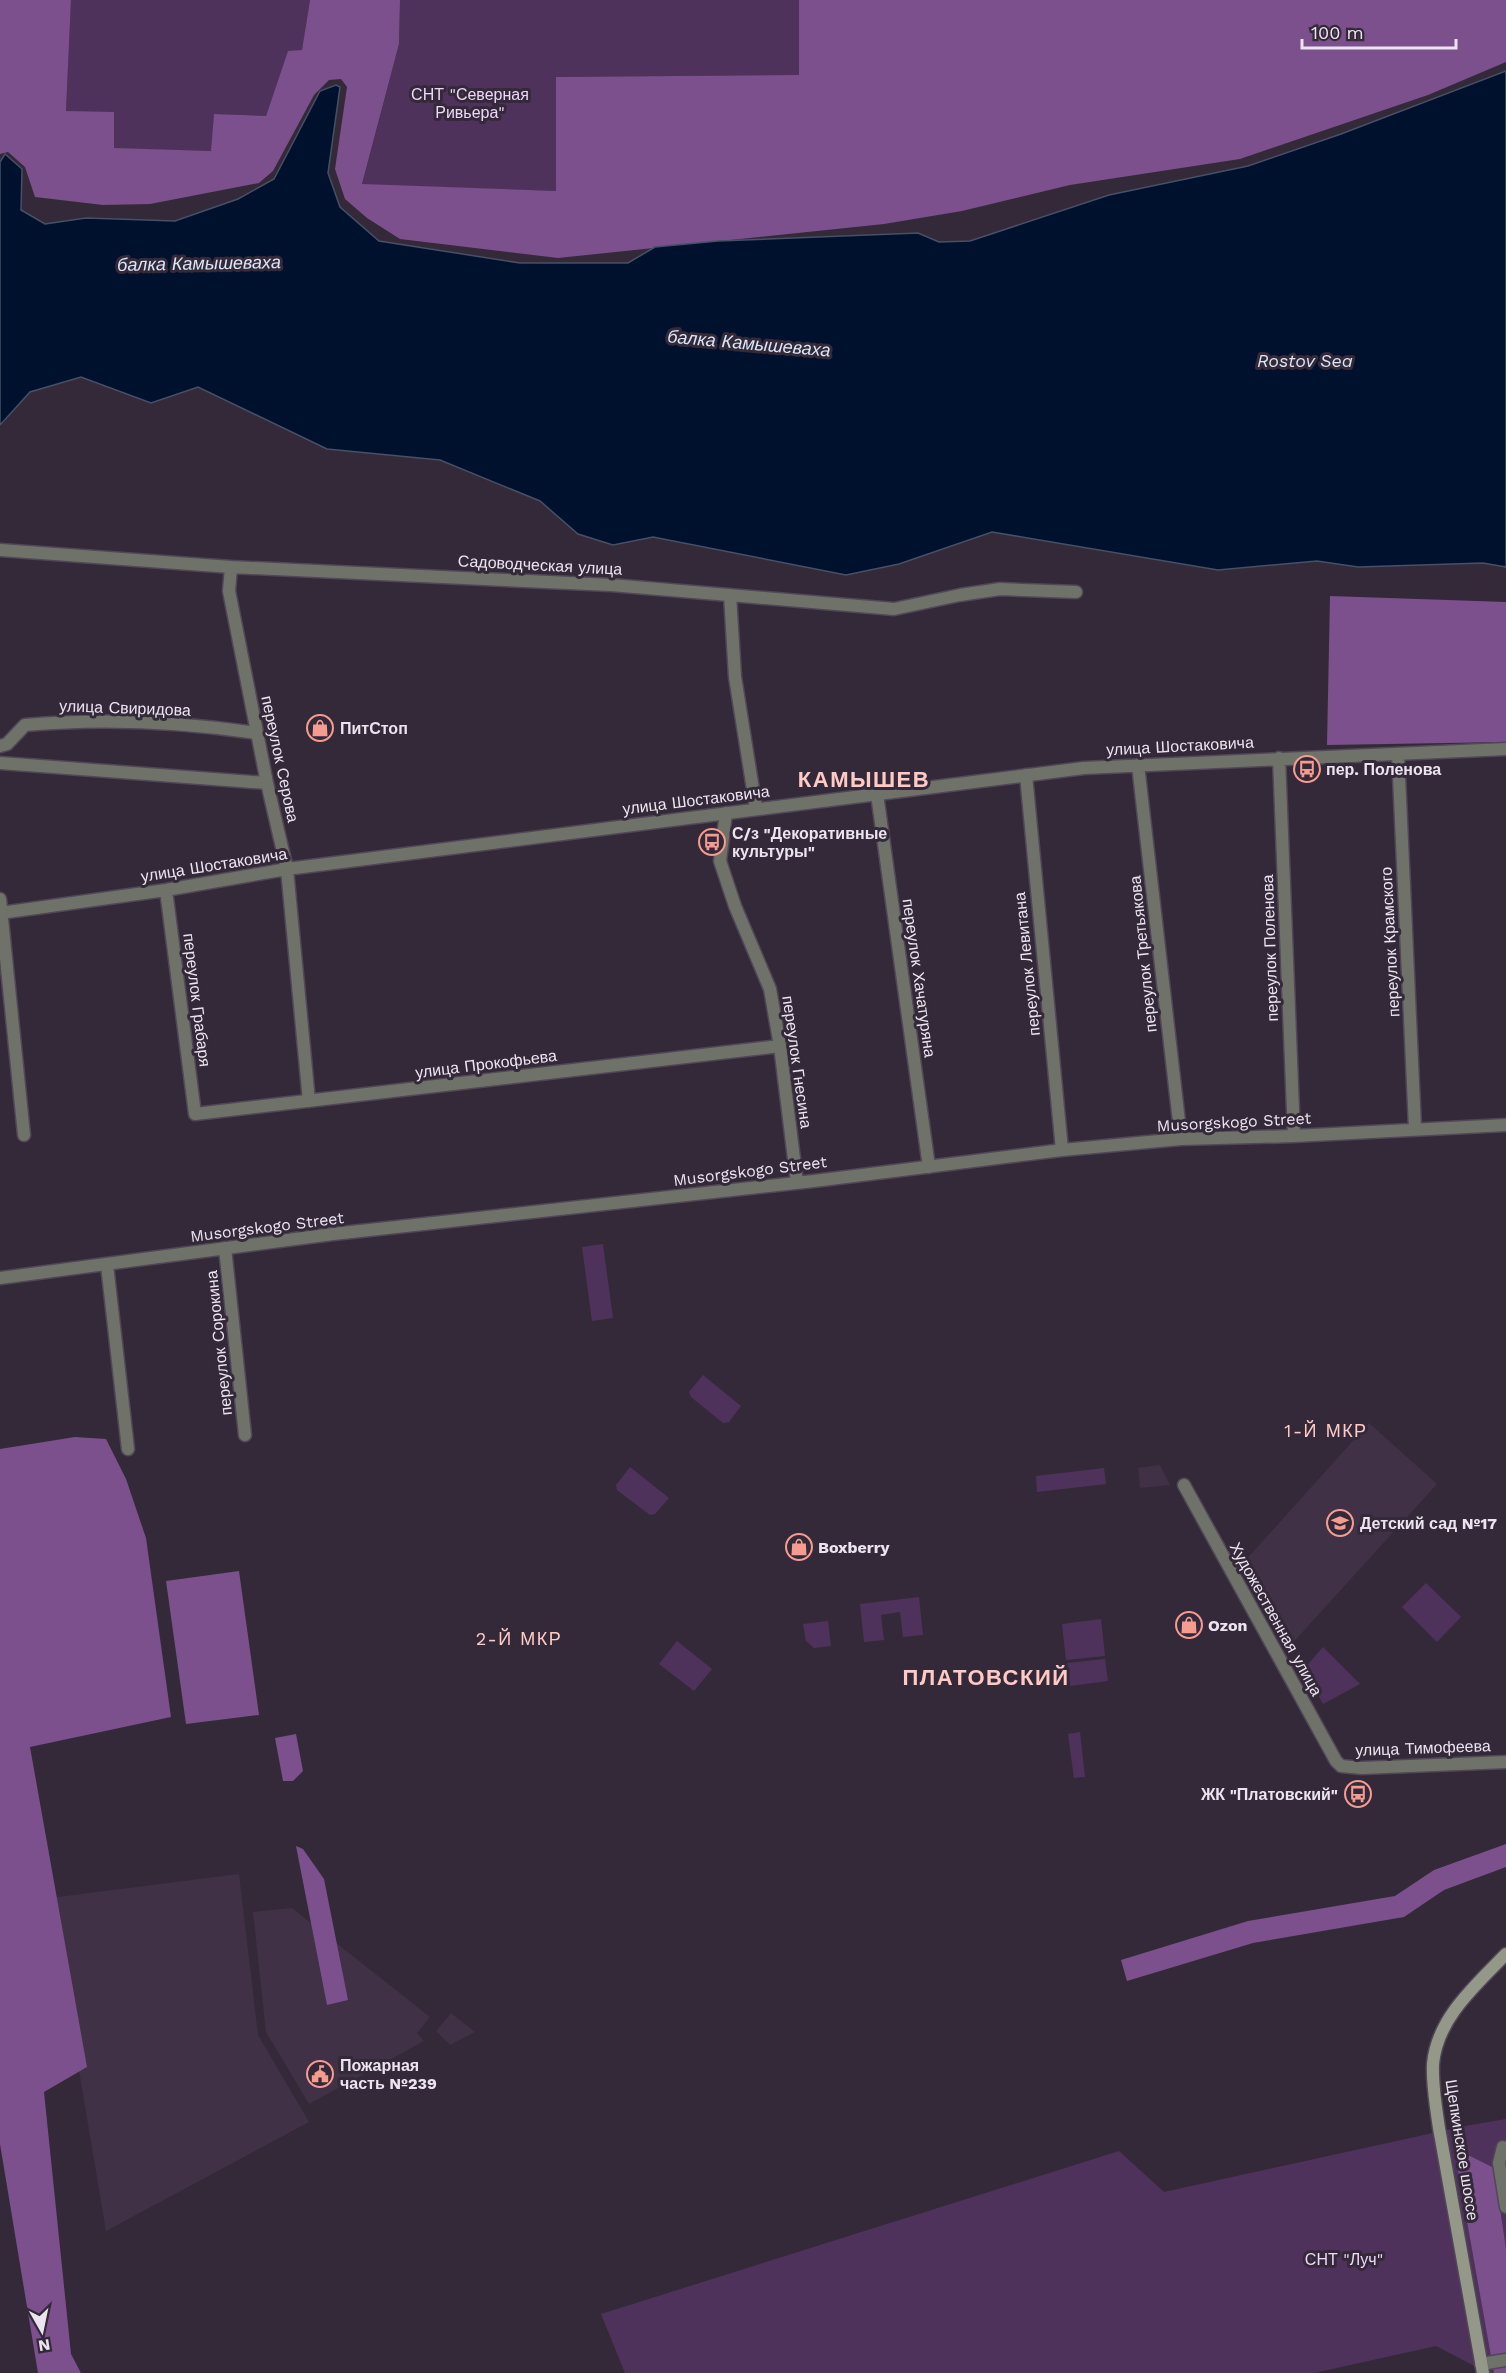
<svg xmlns="http://www.w3.org/2000/svg" width="1506" height="2373" font-family="'Work Sans',sans-serif">
  <style>
    .built { fill: #403146 }
    .green { fill: #4f325b }
    .forest { fill: #7b508d }
    .water { fill: #00112d; stroke: #465067; stroke-width: 1.5 }
    .lines { fill: none; stroke-linecap: round; stroke-linejoin: round }
    .minor-casing { stroke: #514756; stroke-width: 15 }
    .secondary-casing { stroke: #514756; stroke-width: 15 }
    .minor { stroke: #6f7269; stroke-width: 12 }
    .secondary { stroke: #949889; stroke-width: 12 }
    .labels { text-anchor: middle; dominant-baseline: central; stroke-width: 6; stroke-linejoin: round; paint-order: stroke }
    .park-label { font-size: 16px; fill: #eed5f9; stroke: #342939 }
    .street-label { font-size: 16px; fill: #ebe4ef; stroke: #342939 }
    .poi-label { font-size: 16px; font-weight: bold; fill: #ebe4ef; stroke: #342939; text-anchor: start }
    .water-label { font-size: 18px; font-style: italic; fill: #d7e5f6; stroke: #342939 }
    .neighbourhood-label { font-size: 18px; letter-spacing: 1.5px; fill: #fecac3; stroke: #342939 }
    .district-label { font-size: 22px; font-weight: bold; letter-spacing: 1.5px; fill: #fecac3; stroke: #342939 }
  </style>
  <rect width="100%" height="100%" fill="#342939"/>
  <path class="built" d="M1369 1423 1437 1484 1289 1647 1244 1562Z
    M1160 1465 1170 1485 1140 1488 1138 1468Z
    M239 1874 258 2035 309 2122 106 2231 50 1898Z
    M292 1908 430 2017 417 2033 424 2041 309 2104 266 2032 253 1912Z
    M451 2013 475 2032 450 2045 436 2031Z"/>
  <path class="green" d="M71 0H310L302 51 288 52 266 116 214 114 212 151 114 149 66 111Z
    M400 0H799V75L556 77V191L362 185 399 44Z
    M603 1244 613 1318 592 1321 582 1247Z
    M703 1375 741 1406 729 1422 723 1423 691 1397 689 1392Z
    M630 1467 669 1498 655 1514 650 1515 617 1490 616 1485Z
    M1104 1468 1106 1484 1037 1492 1036 1476Z
    M1426 1583 1461 1617 1437 1642 1402 1607Z
    M919 1597 923 1635 903 1637 900 1612 881 1615 884 1640 864 1642 860 1604Z
    M1101 1619 1105 1656 1066 1660 1062 1624Z
    M828 1621 831 1646 814 1648 806 1641 803 1624Z
    M677 1641 712 1669 694 1691 659 1664Z
    M1323 1647 1360 1684 1323 1704 1304 1669Z
    M1105 1659 1108 1681 1070 1686 1067 1663Z
    M1080 1732 1085 1777 1074 1778 1068 1734Z
    M1506 2119V2373H1488L1436 2346 1314 2373H625L601 2314 1119 2151 1164 2192 1465 2126Z"/>
  <path class="forest" d="M0 0H71L66 111 114 112V148L211 151 214 114 266 116 288 51 302 50 310 0H400L399 44 362 184 556 191V77L799 75V0H1506V62L1428 95 1240 159 1070 185 962 211 884 224 558 258 400 239 367 218 345 199 335 169 347 87 341 79 329 80 314 95 273 171 259 183 150 204 103 205 35 197 25 167 8 152 0 154Z
    M1330 596 1506 602V742L1327 745Z
    M75 1437 106 1439 126 1479 146 1538 171 1717 30 1747 87 2067 44 2092 71 2354 81 2373H38L0 2144V1449Z
    M239 1571 259 1715 186 1724 166 1581Z
    M296 1734 303 1771 293 1781H283L275 1738Z
    M1506 1844V1867L1444 1890 1404 1917 1253 1943 1127 1981 1121 1960 1248 1921 1395 1896 1434 1870Z
    M296 1846 303 1849 324 1879 348 2000 327 2005Z
    M1454 2148 1494 2168 1506 2249V2373H1494Z"/>
  <path class="water" d="M1506 71V567L1483 563 1358 567 1317 561 1218 570 992 532 899 564 846 575 653 537 613 545 578 534 540 501 440 460 327 449 198 387 151 403 81 377 30 392 0 425V162L5 154 22 169 21 210 45 224 86 218 175 221 238 199 274 179 320 91 336 85 340 87 328 173 340 207 379 241 520 263H628L655 247 718 241 918 233 939 242 970 241 1109 195 1248 166 1341 134Z"/>
  <g class="lines">
    <defs>
      <path id="minor" d="M0 550 231 567 611 585 894 609 960 595 1000 589 1076 592
        M231 567 229 591 267 783 287 869 309 1101
        M730 595 735 677 756 808
        M0 746 7 744 25 725C101 718 182 722 257 733
        M1398 754 1415 1128
        M1279 758 1294 1136
        M0 763 267 783
        M1138 765 1181 1139
        M1026 775 1062 1150
        M877 794 929 1167
        M726 813 720 861 735 906 770 989 780 1046 797 1183
        M166 890 195 1114 780 1046
        M0 899 24 1135
        M0 913 166 890 287 869 1084 768 1506 749
        M225 1248 245 1435
        M107 1265 128 1449
        M0 1278 333 1234 814 1181 1062 1150 1181 1139 1294 1136 1506 1125
        M1184 1485 1336 1761 1341 1766 1362 1768 1506 1762
        M1503 2147 1499 2163 1506 2207
        M1481 2364 1506 2360"/>
      <path id="secondary" d="M1483 2373 1439 2128C1436 2107 1432 2085 1433 2064 1437 2018 1476 1985 1506 1954"/>
    </defs>
    <use href="#minor" class="minor-casing"/>
    <use href="#secondary" class="secondary-casing"/>
    <use href="#minor" class="minor"/>
    <use href="#secondary" class="secondary"/>
  </g>
  <defs>
    <symbol id="shop-ring" viewBox="-11 -11 22 22"><circle r="9.5" fill="#342939" stroke="#f59c91" stroke-width="1.5"/><path d="M-5-2.5h2.3a2.7 3.5 0 0 1 5.4 0H5L5.5 6h-11ZM-1.5-2.5h3a1.5 2.3 0 0 0-3 0Z" fill="#f59c91"/></symbol>
    <symbol id="bus-ring" viewBox="-11 -11 22 22"><circle r="9.5" fill="#342939" stroke="#f59c91" stroke-width="1.5"/><path d="M-5-6H5V4H4V6H2V4H-2V6H-4V4H-5ZM-3.5-4V0h7V-4ZM-3.5 1.2v1.5H-2V1.2ZM2 1.2v1.5H3.5V1.2Z" fill="#f59c91"/></symbol>
    <symbol id="school-ring" viewBox="-11 -11 22 22"><circle r="9.5" fill="#342939" stroke="#f59c91" stroke-width="1.5"/><path d="M0-5L7-2L0 1L-7-2ZM-4 1L0 2.5L4 1V4Q0 6-4 4Z" fill="#f59c91"/></symbol>
    <symbol id="civic-ring" viewBox="-11 -11 22 22"><circle r="9.5" fill="#342939" stroke="#f59c91" stroke-width="1.5"/><path d="M-.6-6.5H3V-4.5H.6V-3L4-1V1h2V6H-6V1h2V-1L-.6-3ZM-1.2 2.5V6h2.4V2.5Z" fill="#f59c91"/></symbol>
  </defs>
  <g fill-rule="evenodd">
    <use href="#shop-ring" x="305" y="713" width="30" height="30"/>
    <use href="#bus-ring" x="1292" y="754" width="30" height="30"/>
    <use href="#bus-ring" x="697" y="827" width="30" height="30"/>
    <use href="#school-ring" x="1325" y="1508" width="30" height="30"/>
    <use href="#shop-ring" x="784" y="1532" width="30" height="30"/>
    <use href="#shop-ring" x="1174" y="1610" width="30" height="30"/>
    <use href="#bus-ring" x="1343" y="1779" width="30" height="30"/>
    <use href="#civic-ring" x="305" y="2059" width="30" height="30"/>
  </g>
  <g class="labels">
    <g class="park-label">
      <text x="470" y="94">СНТ "Северная<tspan x="470" dy="18">Ривьера"</tspan></text>
      <text x="1344" y="2259">СНТ "Луч"</text>
    </g>
    <g class="street-label">
      <text transform="translate(540 565) rotate(3)">Садоводческая улица</text>
      <text transform="translate(125 708) rotate(2)">улица Свиридова</text>
      <text transform="translate(1180 746) rotate(-3)">улица Шостаковича</text>
      <text transform="translate(280 759) rotate(78)">переулок Серова</text>
      <text transform="translate(696 800) rotate(-7)">улица Шостаковича</text>
      <text transform="translate(214 865) rotate(-9)">улица Шостаковича</text>
      <text transform="translate(1390 942) rotate(-93)">переулок Крамского</text>
      <text transform="translate(1270 948) rotate(-92)">переулок Поленова</text>
      <text transform="translate(1143 954) rotate(-96)">переулок Третьякова</text>
      <text transform="translate(1027 964) rotate(-96)">переулок Левитана</text>
      <text transform="translate(919 978) rotate(82)">переулок Хачатуряна</text>
      <text transform="translate(197 1000) rotate(83)">переулок Грабаря</text>
      <text transform="translate(797 1062) rotate(82)">переулок Гнесина</text>
      <text transform="translate(486 1064) rotate(-7)">улица Прокофьева</text>
      <text transform="translate(1234 1122) rotate(-3)">Musorgskogo Street</text>
      <text transform="translate(750 1171) rotate(-7)">Musorgskogo Street</text>
      <text transform="translate(267 1227) rotate(-7)">Musorgskogo Street</text>
      <text transform="translate(219 1343) rotate(-96)">переулок Сорокина</text>
      <text transform="translate(1276 1619) rotate(61)">Художественная улица</text>
      <text transform="translate(1423 1748) rotate(-2)">улица Тимофеева</text>
      <text transform="translate(1462 2150) rotate(81)">Щепкинское шоссе</text>
    </g>
    <g class="poi-label">
      <text x="340" y="728">ПитСтоп</text>
      <text x="1326" y="769">пер. Поленова</text>
      <text x="732" y="833">С/з "Декоративные<tspan x="732" dy="18">культуры"</tspan></text>
      <text x="1360" y="1523">Детский сад №17</text>
      <text x="818" y="1547">Boxberry</text>
      <text x="1208" y="1625">Ozon</text>
      <text x="1338" y="1794" text-anchor="end">ЖК "Платовский"</text>
      <text x="340" y="2065">Пожарная<tspan x="340" dy="18">часть №239</tspan></text>
    </g>
    <g class="water-label">
      <text transform="translate(199 263) rotate(-1)">балка Камышеваха</text>
      <text transform="translate(749 343) rotate(5)">балка Камышеваха</text>
      <text x="1305" y="360">Rostov Sea</text>
    </g>
    <g class="neighbourhood-label">
      <text x="1326" y="1430">1-Й МКР</text>
      <text x="519" y="1638">2-Й МКР</text>
    </g>
    <g class="district-label">
      <text x="864" y="779">КАМЫШЕВ</text>
      <text x="986" y="1677">ПЛАТОВСКИЙ</text>
    </g>
  </g>
  <g transform="translate(42 2331) rotate(171)" stroke="#342939" stroke-width="4.5" paint-order="stroke">
  <path d="M0-4.5L10 22L0 15L-10 22Z" fill="#ebe4ef"/>
  <text y="-9" font-size="16" font-weight="bold" text-anchor="middle" fill="#ebe4ef">N</text>
  </g>
  <path d="M1302 39v9h154v-9" fill="none" stroke="#ebe4ef" stroke-width="3"/>
  <text x="1311" y="39" font-size="18" fill="#ebe4ef" stroke="#342939" stroke-width="4.5" paint-order="stroke">100 m</text>
</svg>
